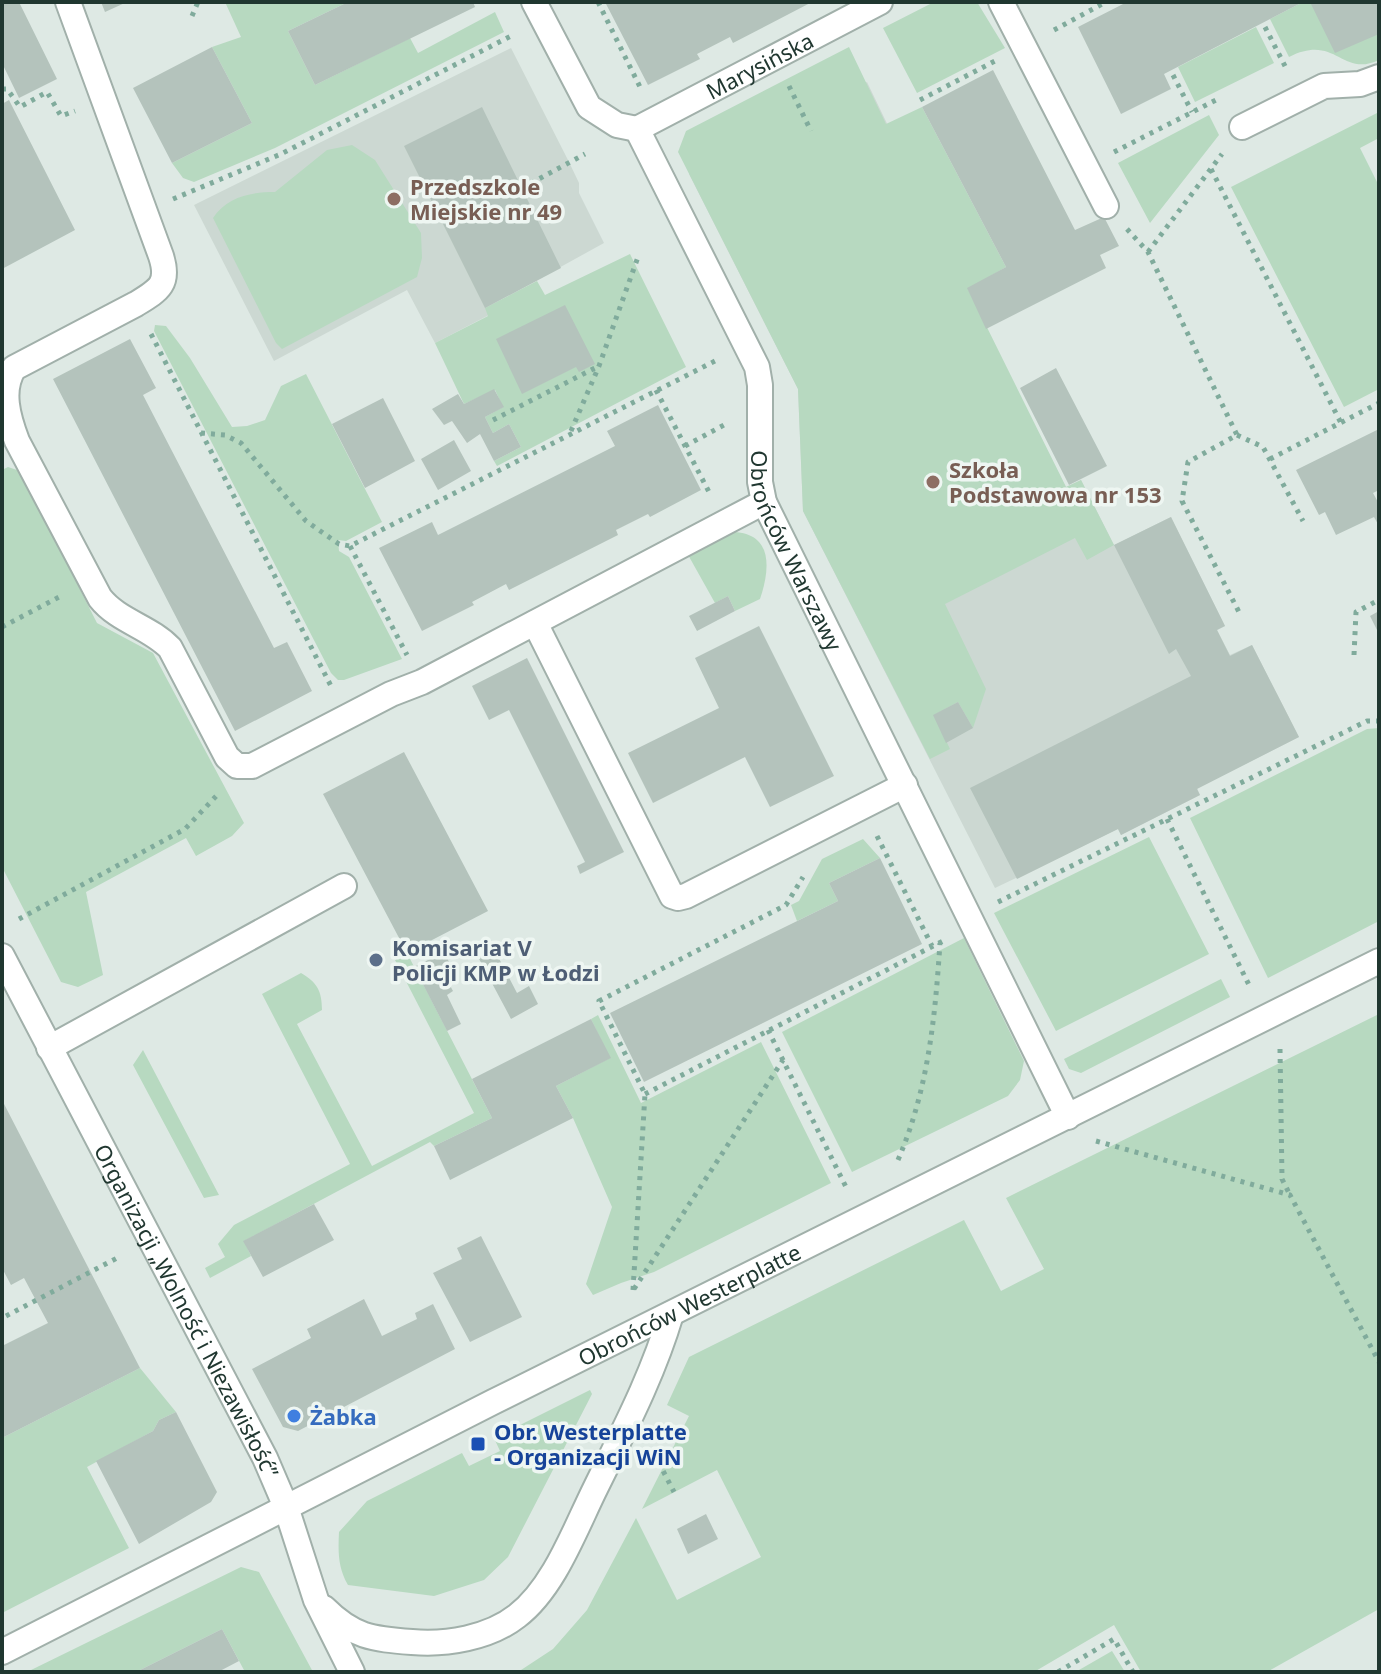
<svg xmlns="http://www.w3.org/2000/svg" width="1381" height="1674" font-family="'Noto Sans',sans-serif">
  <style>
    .built { fill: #ccd8d2 }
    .green { fill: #b7d9c0 }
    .building { fill: #b4c3bc }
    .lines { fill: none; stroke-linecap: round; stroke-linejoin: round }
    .minor-casing { stroke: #a1b0aa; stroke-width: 28 }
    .path { stroke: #80ab9c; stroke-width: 5; stroke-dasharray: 4 6; stroke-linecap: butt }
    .minor { stroke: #fff; stroke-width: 24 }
    .education-dot { fill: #8d6e63; stroke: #eef6f2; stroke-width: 3 }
    .service-dot { fill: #5c6f8a; stroke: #eef6f2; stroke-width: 3 }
    .shop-dot { fill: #3f7fe0; stroke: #eef6f2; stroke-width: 3 }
    .transit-dot { fill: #1a4fb4; stroke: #eef6f2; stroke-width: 3 }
    .labels { text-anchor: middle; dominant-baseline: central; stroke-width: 7; stroke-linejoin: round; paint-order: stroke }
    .street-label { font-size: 22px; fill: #203730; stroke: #eef6f2 }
    .education-label { font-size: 22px; font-weight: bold; fill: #785e54; stroke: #eef6f2; text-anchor: start }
    .service-label { font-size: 22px; font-weight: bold; fill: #4e5e75; stroke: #eef6f2; text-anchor: start }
    .shop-label { font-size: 22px; font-weight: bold; fill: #366cbe; stroke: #eef6f2; text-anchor: start }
    .transit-label { font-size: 22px; font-weight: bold; fill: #164399; stroke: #eef6f2; text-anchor: start }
  </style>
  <rect width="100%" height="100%" fill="#dee9e4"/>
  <path class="built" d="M511 48 569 162 579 183V193L604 243 486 308 489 315 435 343 407 290 274 361 194 205Z
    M867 82 986 329 1066 487 1081 480 1114 545 1171 517 1225 626 1217 630 1230 655 1252 645 1299 737 1197 788 1200 795 1121 835 1118 829 995 888 803 511 798 389 689 174Z"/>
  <path class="green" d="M225 2H348L288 31 315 85 410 38 418 53 495 12 504 32 275 148 194 182 183 178 172 163 252 123 212 47 241 37Z
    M934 2H977L1005 48 917 93 883 28Z
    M1303 2H1310L1379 34V60C1341 78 1336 33 1289 57L1270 19Z
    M1256 27 1274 63 1195 102 1178 67Z
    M849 47 886 124 922 107 1006 267 968 289 1066 487 1081 480 1114 545 1087 560 1075 538 945 604 986 689 973 728 958 702 934 715 950 749 930 759 803 511 798 389 678 152 686 131Z
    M1379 112V138L1360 148 1379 186V389L1344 407 1231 187Z
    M1209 115 1219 135 1150 223 1118 163Z
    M352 145 375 160 421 233 422 258 417 277 282 349 276 343 213 218C227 197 251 192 275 192L327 150Z
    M630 254 686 367 497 466 494 461 521 447 509 424 493 433 485 417 503 407 495 390 464 404 435 343 488 316 485 308 537 281 545 295Z
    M155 325 166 326 190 358 232 427 247 426 265 420 281 386 306 374 382 522 346 541 338 540 339 551 349 557 402 659 344 680H338L331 673 154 331Z
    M8 467 20 471 97 623 153 653 244 823 232 836 196 856 186 838 86 892 103 975 78 987 61 982 2 867V470Z
    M731 532C774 532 770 570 760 599L735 611 728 596 715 603 687 553Z
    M1379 728V921L1268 978 1190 818 1367 729Z
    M1149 837 1209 954 1056 1031 994 913Z
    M863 839 880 858 829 883 838 901 797 921 791 905 799 901 822 859Z
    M964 938 1024 1061 1020 1080 1008 1096 852 1172 782 1032Z
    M407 953 492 1118 434 1146 430 1142 244 1241 251 1256 210 1278 205 1268 225 1257 218 1244 234 1225 350 1164 262 994 301 973C317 982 322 991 322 1010L297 1024 372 1166 474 1113 395 960Z
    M1221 979 1230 997 1081 1073 1069 1069 1064 1059Z
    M1379 1014V1609L1267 1672H1141L1114 1625 1034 1672H518L553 1649 587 1610 636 1518 677 1600 761 1557 717 1470 642 1509 689 1416 667 1405 689 1357 964 1220 1001 1291 1044 1269 1006 1198Z
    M598 1015 641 1103 761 1042 831 1183 654 1272 621 1283 593 1295 586 1284 612 1207 573 1118 556 1086 610 1058 591 1019Z
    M143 1050 219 1195 204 1198 133 1065Z
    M140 1368 176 1412 159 1420 153 1431 87 1467 129 1548 2 1613V1438Z
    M590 1390 592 1394 508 1557 484 1580 434 1596 348 1585C338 1568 338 1552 339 1532L367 1501 462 1453 469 1466 500 1451 494 1438Z
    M241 1567 259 1572 313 1672H245L222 1629 136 1672H27Z
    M1112 1651 1125 1672H1080L1079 1670Z"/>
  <path class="building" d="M2 2H19L57 79 19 98 2 63Z
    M101 2H127L105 12Z
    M348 2H473L475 7 315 85 288 31Z
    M605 2H812L733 43 730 37 697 54 700 59 648 85Z
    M1127 2H1303L1164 74 1171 89 1121 114 1078 27Z
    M1310 2H1379V34L1335 53Z
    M212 47 252 123 172 163 133 88Z
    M993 70 1075 230 1104 217 1119 246 1100 255 1106 268 986 329 967 288 1006 267 922 107Z
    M9 100 75 230 2 269V104Z
    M482 107 561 268 485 308 404 146Z
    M565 305 595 364 579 372 576 367 522 394 496 339Z
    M130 339 156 388 143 395 274 648 287 642 312 691 235 731 53 379Z
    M1056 368 1107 466 1069 485 1020 388Z
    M494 389 504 407 485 417 493 433 509 424 521 447 494 461 480 434 467 443 452 421 444 425 432 409 458 394 464 404Z
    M383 398 415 461 365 488 332 424Z
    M658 405 701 490 650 517 648 514 616 530 618 535 509 590 506 584 472 602 474 605 422 631 379 548 432 522 438 535 615 446 607 431Z
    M1379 429V490L1373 493 1379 504V526L1374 517 1336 535 1325 512 1319 515 1296 470Z
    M454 440 471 471 438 490 421 459Z
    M1171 517 1225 626 1217 630 1230 656 1252 645 1299 737 1197 789 1200 795 1121 835 1118 829 1017 879 970 788 1191 676 1176 649 1169 654 1114 545Z
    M728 596 735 611 697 631 689 616Z
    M1379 611V634L1370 616Z
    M759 626 834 776 770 807 745 757 653 803 628 753 719 708 695 658Z
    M527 658 624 852 580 874 577 866 585 862 509 710 489 720 472 686Z
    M958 702 973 728 946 743 933 715Z
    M404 752 488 911 407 953 323 794Z
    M880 858 922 944 644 1082 610 1013 838 901 829 883Z
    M494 949 517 993 529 986 538 1004 511 1019 478 957Z
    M444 952 454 972 445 976 453 991 447 995 461 1024 447 1031 414 967Z
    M591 1019 611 1058 556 1086 573 1118 450 1180 434 1146 492 1118 472 1079Z
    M2 1100 140 1368 2 1438V1346L48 1323 24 1278 11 1285 2 1268Z
    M314 1204 334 1240 263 1277 243 1241Z
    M481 1236 522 1317 470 1342 433 1273 462 1259 457 1248Z
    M364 1299 382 1336 417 1319 415 1313 433 1304 455 1349 298 1431 283 1427 252 1369 311 1338 307 1329Z
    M176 1412 217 1492 211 1502 139 1544 96 1461 153 1431 159 1420Z
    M706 1514 718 1539 688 1554 677 1529Z
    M222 1629 239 1661 218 1672H136Z"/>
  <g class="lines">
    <defs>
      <g id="minor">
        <path d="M68 2 161 256C170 284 159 290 136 304L14 368C0 390 8 417 17 441L100 598C118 621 150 627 170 648L227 757 237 766H252L391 694 422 682 764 502"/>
        <path d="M534 2 589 107 617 125 637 129"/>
        <path d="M1001 2 1106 206"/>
        <path d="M1242 127 1324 86 1360 84 1379 77"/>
        <path id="s1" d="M637 129 757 367 760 385V482L764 502 1068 1117"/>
        <path id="s2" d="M637 129 880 2"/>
        <path d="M535 623 672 896 678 898 686 896 905 785"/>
        <path id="s3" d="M2 956 265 1458 286 1507 316 1600 352 1672"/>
        <path d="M49 1048 344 886"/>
        <path d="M324 1608C353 1637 372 1639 412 1642 446 1645 489 1638 517 1616 554 1588 575 1529 596 1487 624 1430 653 1375 671 1314"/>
        <path id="s4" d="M2 1652 493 1402 1379 961"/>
      </g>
    </defs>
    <use href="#minor" class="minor-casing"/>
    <path class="path" d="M598 2 642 91
      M192 16 198 2
      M1265 27 1286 68
      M1054 30 1106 2
      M1173 75 1192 112
      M789 86 811 131
      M2 89H7L20 107 47 92 61 116 75 111
      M920 100 995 61
      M1114 152 1220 98
      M1211 169 1341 423
      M522 188 585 154
      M173 199 281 154 513 35
      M1127 229 1148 252 1237 435 1188 462 1182 501 1241 616
      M1148 252 1222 154
      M151 334 332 688
      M656 390 709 492
      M493 420 599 366
      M571 431 599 366 638 257
      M201 433 225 435 241 443 306 521 339 544 350 546 717 360
      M1237 435 1263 447 1303 521
      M685 446 724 425
      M1270 459 1379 403
      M350 546 407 655
      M2 627 61 596
      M1354 655 1356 612 1379 600
      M1167 819 1250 987
      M877 836 932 946
      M998 902 1367 721H1379
      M19 919 185 829 220 792
      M768 1030 848 1191
      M1280 1049 1282 1179 1290 1195
      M645 1094 943 941
      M1096 1141 1290 1195 1379 1362
      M898 1160C928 1090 935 1019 940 943
      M634 1289 783 1060
      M633 1290 645 1094 599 1001 786 905 803 877
      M6 1316 119 1257
      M648 1460 660 1465 674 1492
      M1058 1672 1114 1639 1133 1672"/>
    <use href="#minor" class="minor"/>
  </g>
  <g class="education-dot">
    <circle cx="394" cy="199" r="8"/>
    <circle cx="933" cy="482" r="8"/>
  </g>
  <circle class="service-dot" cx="376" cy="960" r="8"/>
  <circle class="shop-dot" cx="294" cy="1416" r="8"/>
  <rect class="transit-dot" x="470" y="1436" width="16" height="16" rx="4"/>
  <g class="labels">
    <g class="street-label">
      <text stroke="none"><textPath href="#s2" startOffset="138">Marysińska</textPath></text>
      <text stroke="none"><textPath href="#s1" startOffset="458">Obrońców Warszawy</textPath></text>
      <text stroke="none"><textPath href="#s4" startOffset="770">Obrońców Westerplatte</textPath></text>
      <text stroke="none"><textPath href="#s3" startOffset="400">Organizacji „Wolność i Niezawisłość”</textPath></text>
    </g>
    <g class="education-label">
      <text x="410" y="186">Przedszkole<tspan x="410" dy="25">Miejskie nr 49</tspan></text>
      <text x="949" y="469">Szkoła<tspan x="949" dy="25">Podstawowa nr 153</tspan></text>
    </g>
    <g class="service-label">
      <text x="392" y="947">Komisariat V<tspan x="392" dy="25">Policji KMP w Łodzi</tspan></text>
    </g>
    <g class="shop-label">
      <text x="310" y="1416">Żabka</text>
    </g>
    <g class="transit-label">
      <text x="494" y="1431">Obr. Westerplatte<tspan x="494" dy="25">- Organizacji WiN</tspan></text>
    </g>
  </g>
  <rect width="1381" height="1674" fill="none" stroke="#203730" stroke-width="8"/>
</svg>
